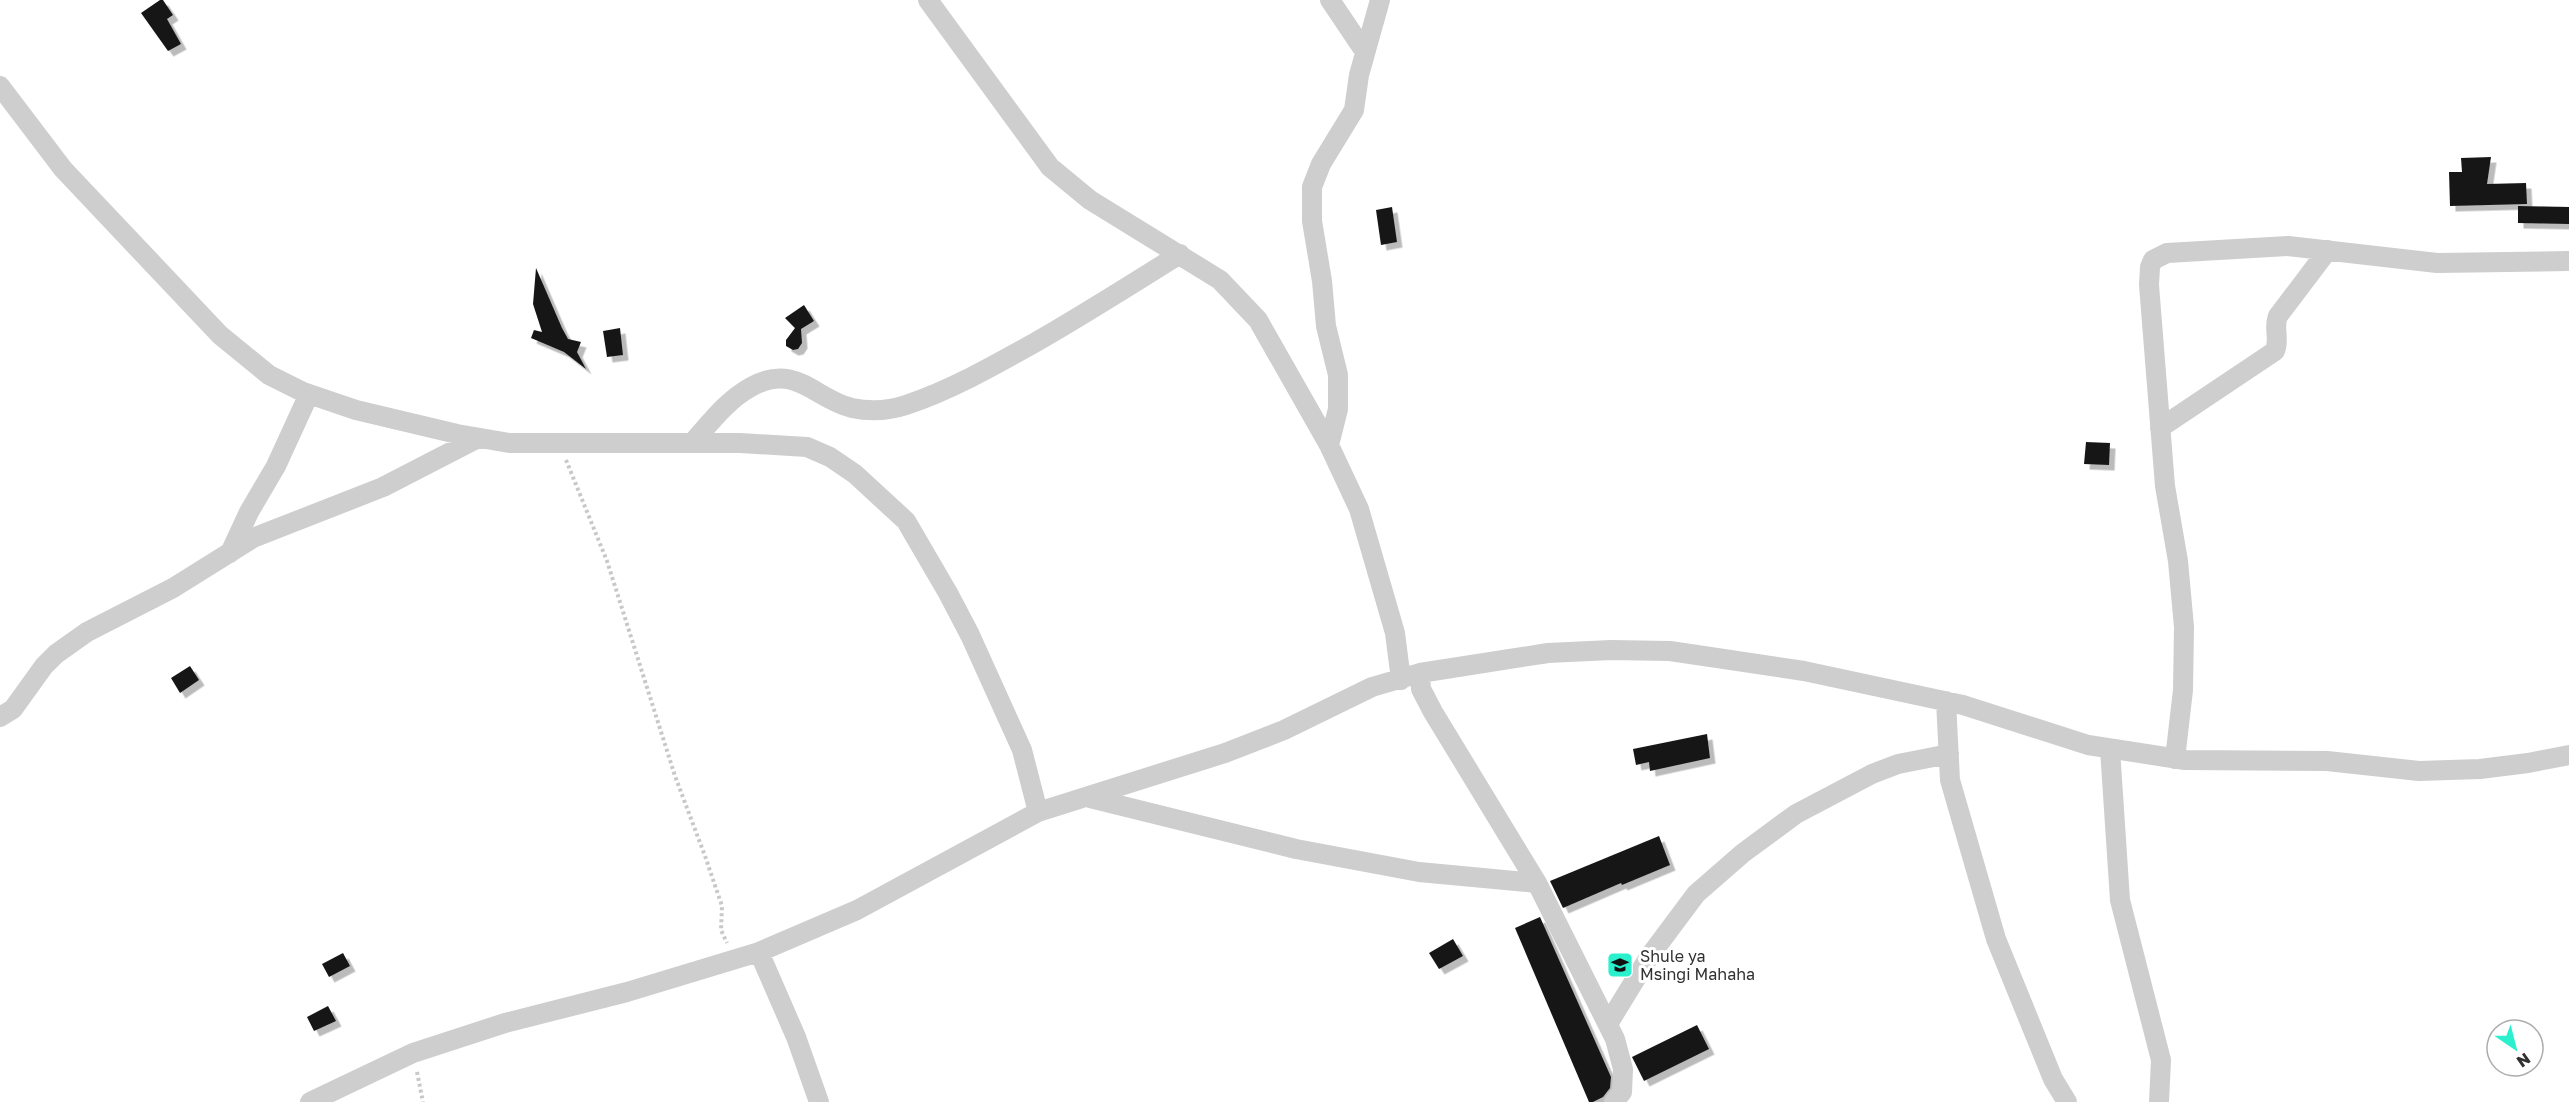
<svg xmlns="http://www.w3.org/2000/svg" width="2569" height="1102" font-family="'Golos Text',sans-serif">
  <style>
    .building { fill: #181818; filter: url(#shadow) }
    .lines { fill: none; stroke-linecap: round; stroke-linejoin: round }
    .path { stroke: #c8c8c8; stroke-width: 4; stroke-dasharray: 3 3; stroke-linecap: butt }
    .minor { stroke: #cecece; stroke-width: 20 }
    .labels { text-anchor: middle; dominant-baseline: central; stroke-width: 6; stroke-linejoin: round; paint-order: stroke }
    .poi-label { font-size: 16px; fill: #313131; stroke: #fff; text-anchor: start }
  </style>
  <defs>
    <filter id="shadow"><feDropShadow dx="5.5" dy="5.5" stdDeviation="0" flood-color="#0004"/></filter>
  </defs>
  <rect width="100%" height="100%" fill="#fff"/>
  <path class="building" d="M160 0H163L173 15 167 19 181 44 168 51 141 13Z
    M2491 157 2487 184 2526 183 2527 204 2450 206 2449 172H2462L2461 158Z
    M2518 206 2569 207V224L2518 223Z
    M1392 207 1397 242 1381 245 1376 210Z
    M536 268 562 328 568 339 581 342 577 352 586 369 564 352 531 338 534 330 542 332 533 304Z
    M804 305 814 321 801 329 802 343 798 349 793 350 786 346V340L795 328 785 318Z
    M620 328 623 355 607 357 603 331Z
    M2086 442 2110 443 2109 465 2084 464Z
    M190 666 199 680 180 693 171 678Z
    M1707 734 1710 758 1650 771 1649 762 1636 765 1633 749Z
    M1659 836 1670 865 1622 885 1621 883 1563 908 1550 881Z
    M1540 917 1611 1077 1610 1088 1603 1097 1593 1102H1589L1515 928Z
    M1453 939 1463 956 1439 969 1429 953Z
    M343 953 350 966 329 977 322 964Z
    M328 1006 336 1021 314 1031 307 1017Z
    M1697 1025 1709 1049 1644 1081 1632 1057Z"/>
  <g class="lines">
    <path class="path" d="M566 460 607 561 675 776 705 856 722 906 721 930 727 943
      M417 1072 423 1102"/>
    <path class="minor" d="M928 0 1050 167 1090 200 1220 280 1258 320 1329 445 1359 509 1395 633 1401 680
      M1330 0 1365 52
      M0 86 63 169 220 335 269 375 303 392 356 410 457 434 509 443H740L807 447 830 457 855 474 906 521 948 593 970 635 1022 750 1038 812
      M2160 428 2275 351C2280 338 2273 328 2278 316L2328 250
      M692 443C710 423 727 400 751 387 796 362 814 399 852 408 871 412 888 411 906 405 951 390 995 365 1036 342 1085 314 1132 284 1180 254
      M1329 445 1338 409V375L1326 326 1322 281 1312 221V187L1321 164 1354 110 1359 75 1380 0
      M230 553 249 512 276 466 309 394
      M1420 673 1421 689 1433 712 1537 883 1615 1039 1623 1069 1622 1092 1614 1102
      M1946 701 1950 780 1996 939 2053 1079 2067 1102
      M0 717 13 709 44 666 56 654 87 632 173 588 253 538 383 487 478 438
      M2110 749 2120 900 2161 1060 2159 1102
      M2175 759 2183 690 2184 627 2178 561 2165 486 2149 285 2150 267 2153 260 2167 253 2288 246 2437 263 2569 261
      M1090 798 1296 849 1419 872 1537 883
      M759 952 796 1037 819 1102
      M1608 1024 1649 957 1696 894 1743 853 1796 814 1872 774 1898 764 1949 754
      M310 1102 413 1053 505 1023 627 992 759 952 857 910 1038 812 1225 753 1284 730 1372 687 1420 673 1548 653 1611 650 1670 651 1804 671 1963 705 2088 745 2185 760 2327 761 2419 771 2480 769 2528 763 2569 755"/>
  </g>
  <defs>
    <symbol id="school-square" viewBox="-11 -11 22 22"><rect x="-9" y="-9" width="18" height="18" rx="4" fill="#2bf0cd" stroke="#fff"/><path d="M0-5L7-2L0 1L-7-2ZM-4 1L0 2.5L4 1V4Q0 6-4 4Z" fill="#111"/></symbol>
  </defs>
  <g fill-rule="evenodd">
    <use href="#school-square" x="1605" y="950" width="30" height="30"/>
  </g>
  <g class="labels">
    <g class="poi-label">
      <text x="1640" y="956">Shule ya<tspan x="1640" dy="18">Msingi Mahaha</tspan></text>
    </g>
  </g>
  <g transform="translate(2515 1048) rotate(145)"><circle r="28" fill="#ffffff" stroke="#adadad" stroke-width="1.5"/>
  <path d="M0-4.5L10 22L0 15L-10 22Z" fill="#2bf0cd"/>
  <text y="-9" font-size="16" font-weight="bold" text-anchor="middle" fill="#313131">N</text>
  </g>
</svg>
